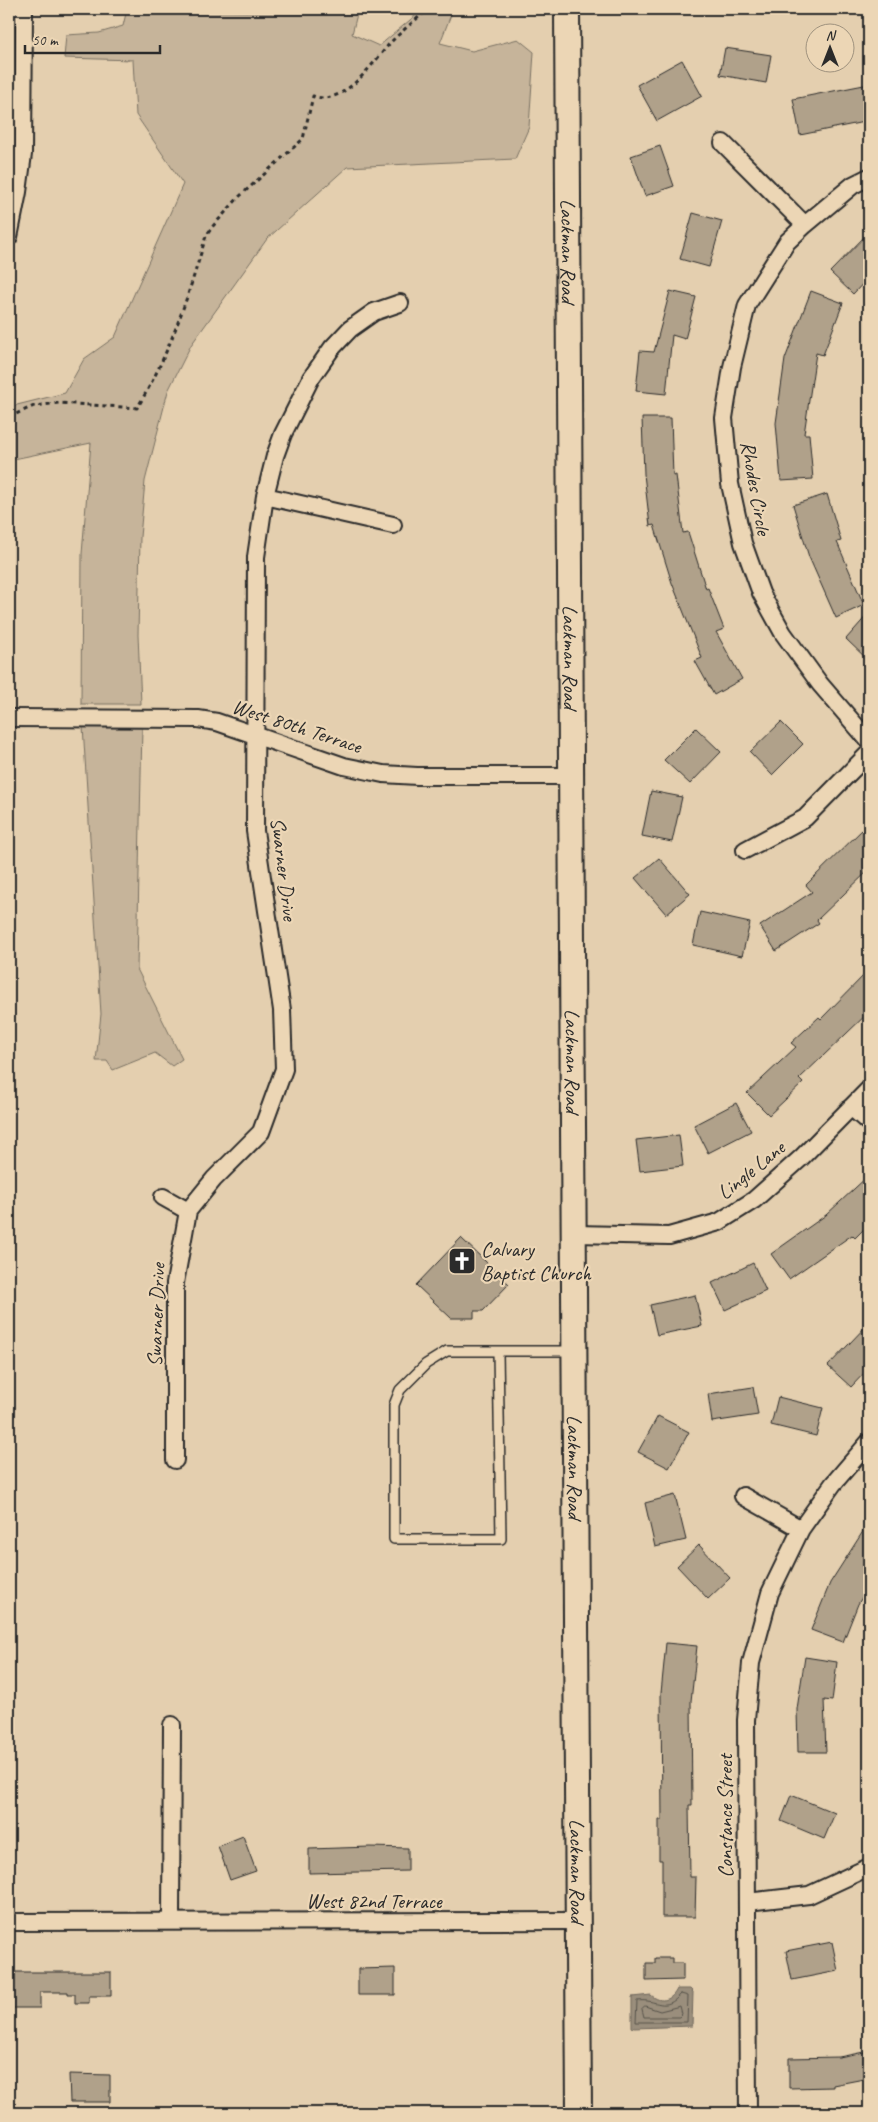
<svg xmlns="http://www.w3.org/2000/svg" width="878" height="2122" font-family="Caveat,sans-serif">
  <style>
    .green { fill: #c6b49a; stroke: #787062 }
    .water { fill: #9a8e7b; stroke: #6e665b }
    .lines { fill: none; stroke-linecap: round; stroke-linejoin: round }
    .shore { stroke: #57534b; stroke-width: 1 }
    .building { fill: #b0a18a; stroke: #2b2b2b }
    .service-casing { stroke: #2b2b2b; stroke-width: 12 }
    .minor-casing { stroke: #2b2b2b; stroke-width: 20 }
    .secondary-casing { stroke: #2b2b2b; stroke-width: 28 }
    .path { stroke: #2b2b2b; stroke-width: 3; stroke-dasharray: 4 4; stroke-linecap: butt }
    .service { stroke: #ecd6b5; stroke-width: 9 }
    .minor { stroke: #ecd6b5; stroke-width: 16 }
    .secondary { stroke: #ecd6b5; stroke-width: 24 }
    .labels { text-anchor: middle; dominant-baseline: central; stroke-width: 4.5; stroke-linejoin: round; paint-order: stroke }
    .street-label { font-size: 21px; fill: #2b2b2b; stroke: #ecd6b5 }
    .poi-label { font-size: 21px; fill: #2b2b2b; stroke: #ecd6b5; text-anchor: start }
  </style>
  <rect width="100%" height="100%" fill="#e4cfaf"/>
  <filter id="ink" filterUnits="userSpaceOnUse"><feTurbulence type="fractalNoise" baseFrequency=".02" numOctaves="2"/><feDisplacementMap in="SourceGraphic" scale="10" xChannelSelector="R" yChannelSelector="G"/><feConvolveMatrix kernelMatrix="1 2 1 2 8 2 1 2 1" color-interpolation-filters="sRGB"/></filter>
  <g filter="url(#ink)">
    <path class="green" d="M127 9 357 14 352 34 379 46 422 10 439 9 452 12 440 43 472 51 518 39 534 52 529 127 515 159 347 167 267 239 191 345 168 391 145 481 140 537 138 635 141 704H81L82 554 91 443 9 460V407L65 393 84 359 115 337 183 184 136 115 133 60 64 58 66 35 99 33 123 26Z
      M83 726H142L137 969 182 1059 172 1066 155 1053 113 1070 107 1061H96L101 1014Z"/>
    <path class="water" d="M677 1989H690L693 1992 692 2026 634 2028 632 2027V1997L651 1995C661 2004 672 2000 677 1989Z"/>
    <g class="lines">
      <path class="shore" d="M681 1994 688 1996 687 2022H636L637 2001C657 1998 664 2014 681 1994Z
        M645 2006 660 2011 680 2006 682 2014 679 2017H644L642 2009Z"/>
    </g>
    <path class="building" d="M725 48 771 55 766 83 720 75Z
      M682 60 702 96 657 121 637 85Z
      M869 84V121L800 135 793 99Z
      M660 146 674 186 645 196 631 156Z
      M693 213 722 221 709 267 680 259Z
      M869 232V277L853 294 830 272Z
      M670 291 696 297 685 339 672 335 666 394 636 391 640 351 654 352Z
      M811 291 843 303 823 355 816 353 804 434H809L813 479 781 481 776 423 785 359Z
      M642 418H671L673 476 676 475 683 533 688 532 706 589 708 588 724 629 716 632 742 679 714 695 695 661 702 658 672 583 654 525 650 526 644 474Z
      M827 494 841 541 837 542 864 605 836 618 809 557 793 505Z
      M869 613V661L846 639Z
      M781 722 803 744 772 775 750 752Z
      M696 728 721 752 690 784 664 760Z
      M651 791 682 797 672 842 642 836Z
      M869 823V870L817 920 819 923 776 951 760 926 812 892 806 885Z
      M659 858 690 894 666 914 635 878Z
      M700 912 750 923 742 956 693 945Z
      M869 970V1012L799 1079 803 1083 769 1115 747 1093 796 1047 791 1043 819 1017 821 1019Z
      M736 1103 751 1131 708 1153 694 1125Z
      M679 1135 683 1166 640 1171 636 1140Z
      M869 1175V1224L855 1238 852 1235 789 1279 771 1254 826 1215Z
      M461 1238 509 1284 483 1311H474V1318H451L416 1285Z
      M753 1263 766 1291 725 1310 712 1283Z
      M695 1295 702 1326 657 1335 650 1305Z
      M869 1323V1368L851 1387 828 1366Z
      M753 1387 758 1415 712 1422 708 1394Z
      M778 1397 823 1408 816 1436 771 1425Z
      M658 1416 689 1432 669 1468 638 1452Z
      M675 1495 686 1540 655 1547 645 1503Z
      M869 1522V1586L858 1604 843 1642 811 1630 830 1583Z
      M699 1545 730 1578 708 1599 677 1566Z
      M666 1643 697 1646 691 1701 692 1805H689L690 1877H696L695 1917H662V1860H659V1820H662L661 1693Z
      M805 1657 837 1662 832 1701 824 1700 826 1752H798L797 1709Z
      M791 1795 835 1813 824 1839 781 1821Z
      M243 1836 256 1871 230 1880 218 1846Z
      M370 1847 408 1848V1871L309 1873V1849Z
      M832 1942 838 1971 792 1980 786 1951Z
      M655 1958H672V1963H683V1980L646 1981V1963H655Z
      M395 1968V1995H358V1969Z
      M9 1972H111V1996H89V2003H75V1994H68V1992H40V2008H9Z
      M869 2051V2078L833 2085V2087L789 2088V2058L839 2057Z
      M69 2074 110 2075V2102H70Z"/>
    <g class="lines">
      <defs>
        <path id="service" d="M498 1351 501 1539H394V1405L400 1390 426 1364 447 1351H573"/>
        <path id="minor" d="M723 143 805 225
          M869 177 853 185 805 225 787 242 747 305 732 367 724 418 730 484 743 543 761 593 783 633 820 684 869 741
          M9 237 18 192 23 154 24 9
          M265 496 393 525
          M9 718 198 719 217 722 344 766 383 774 417 776H572
          M745 850 805 818 869 753
          M851 1107 869 1123
          M163 1197 188 1211
          M575 1234 669 1236 719 1222 754 1200 801 1158 869 1089
          M175 1460V1283L188 1211 214 1179 261 1132 284 1069 282 1010 255 831 256 557 265 496 275 456 283 434 311 378 332 348 350 329 374 312 400 303
          M743 1496 801 1529
          M747 1902 809 1895 869 1867
          M171 1921 172 1725
          M9 1922 576 1921
          M748 2113 746 1720 751 1663 770 1593 801 1529 833 1484 869 1442"/>
        <g id="secondary">
          <path id="s1" d="M567 9C571 710 574 1412 579 2113"/>
        </g>
      </defs>
      <use href="#service" class="service-casing"/>
      <use href="#minor" class="minor-casing"/>
      <use href="#secondary" class="secondary-casing"/>
      <path class="path" d="M9 417 34 406 59 403 137 408C170 354 188 297 206 236L213 226 240 196 303 139 313 96C345 108 374 60 393 40 404 29 417 19 428 9"/>
      <use href="#service" class="service"/>
      <use href="#minor" class="minor"/>
      <use href="#secondary" class="secondary"/>
    </g>
  </g>
  <defs>
    <symbol id="church-square" viewBox="-11 -11 22 22"><rect x="-9" y="-9" width="18" height="18" rx="4" fill="#2b2b2b" stroke="#ecd6b5"/><path d="M-1.2-6h2.4v3.5h3.3v2.4h-3.3V6h-2.4V-.1h-3.3v-2.4h3.3Z" fill="#fff"/></symbol>
  </defs>
  <g fill-rule="evenodd">
    <use href="#church-square" x="446" y="1245" width="32" height="32"/>
  </g>
  <g class="labels">
    <g class="street-label">
      <text stroke="none"><textPath href="#s1" startOffset="242">Lackman Road</textPath></text>
      <text transform="translate(756 488) rotate(80)">Rhodes Circle</text>
      <text stroke="none"><textPath href="#s1" startOffset="648">Lackman Road</textPath></text>
      <text transform="translate(297 726) rotate(18)">West 80th Terrace</text>
      <text transform="translate(284 869) rotate(83)">Swarner Drive</text>
      <text stroke="none"><textPath href="#s1" startOffset="1052">Lackman Road</textPath></text>
      <text transform="translate(751 1170) rotate(-39)">Lingle Lane</text>
      <text transform="translate(156 1315) rotate(-88)">Swarner Drive</text>
      <text stroke="none"><textPath href="#s1" startOffset="1458">Lackman Road</textPath></text>
      <text transform="translate(725 1816) rotate(-90)">Constance Street</text>
      <text stroke="none"><textPath href="#s1" startOffset="1862">Lackman Road</textPath></text>
      <text x="374" y="1901">West 82nd Terrace</text>
    </g>
    <g class="poi-label">
      <text x="481" y="1249">Calvary<tspan x="481" dy="24">Baptist Church</tspan></text>
    </g>
  </g>
  <rect width="878" height="2122" fill="none" stroke="#ecd6b5" stroke-width="30"/>
  <rect x="15" y="15" width="848" height="2092" fill="none" stroke="#2b2b2b" stroke-width="2" filter="url(#ink)"/>
  <g transform="translate(830 48)"><circle r="24" fill="#ecd6b5" stroke="#9f927e"/>
  <path d="M0-4L9 19L0 12L-9 19Z" fill="#2b2b2b"/>
  <text y="-8" font-size="14" font-weight="bold" text-anchor="middle" fill="#2b2b2b">N</text>
  </g>
  <path d="M25 45v8h135v-8" fill="none" stroke="#2b2b2b" stroke-width="2.5"/>
  <text x="32" y="45" font-size="15" fill="#2b2b2b" stroke="#ecd6b5" stroke-width="4" paint-order="stroke">50 m</text>
</svg>
